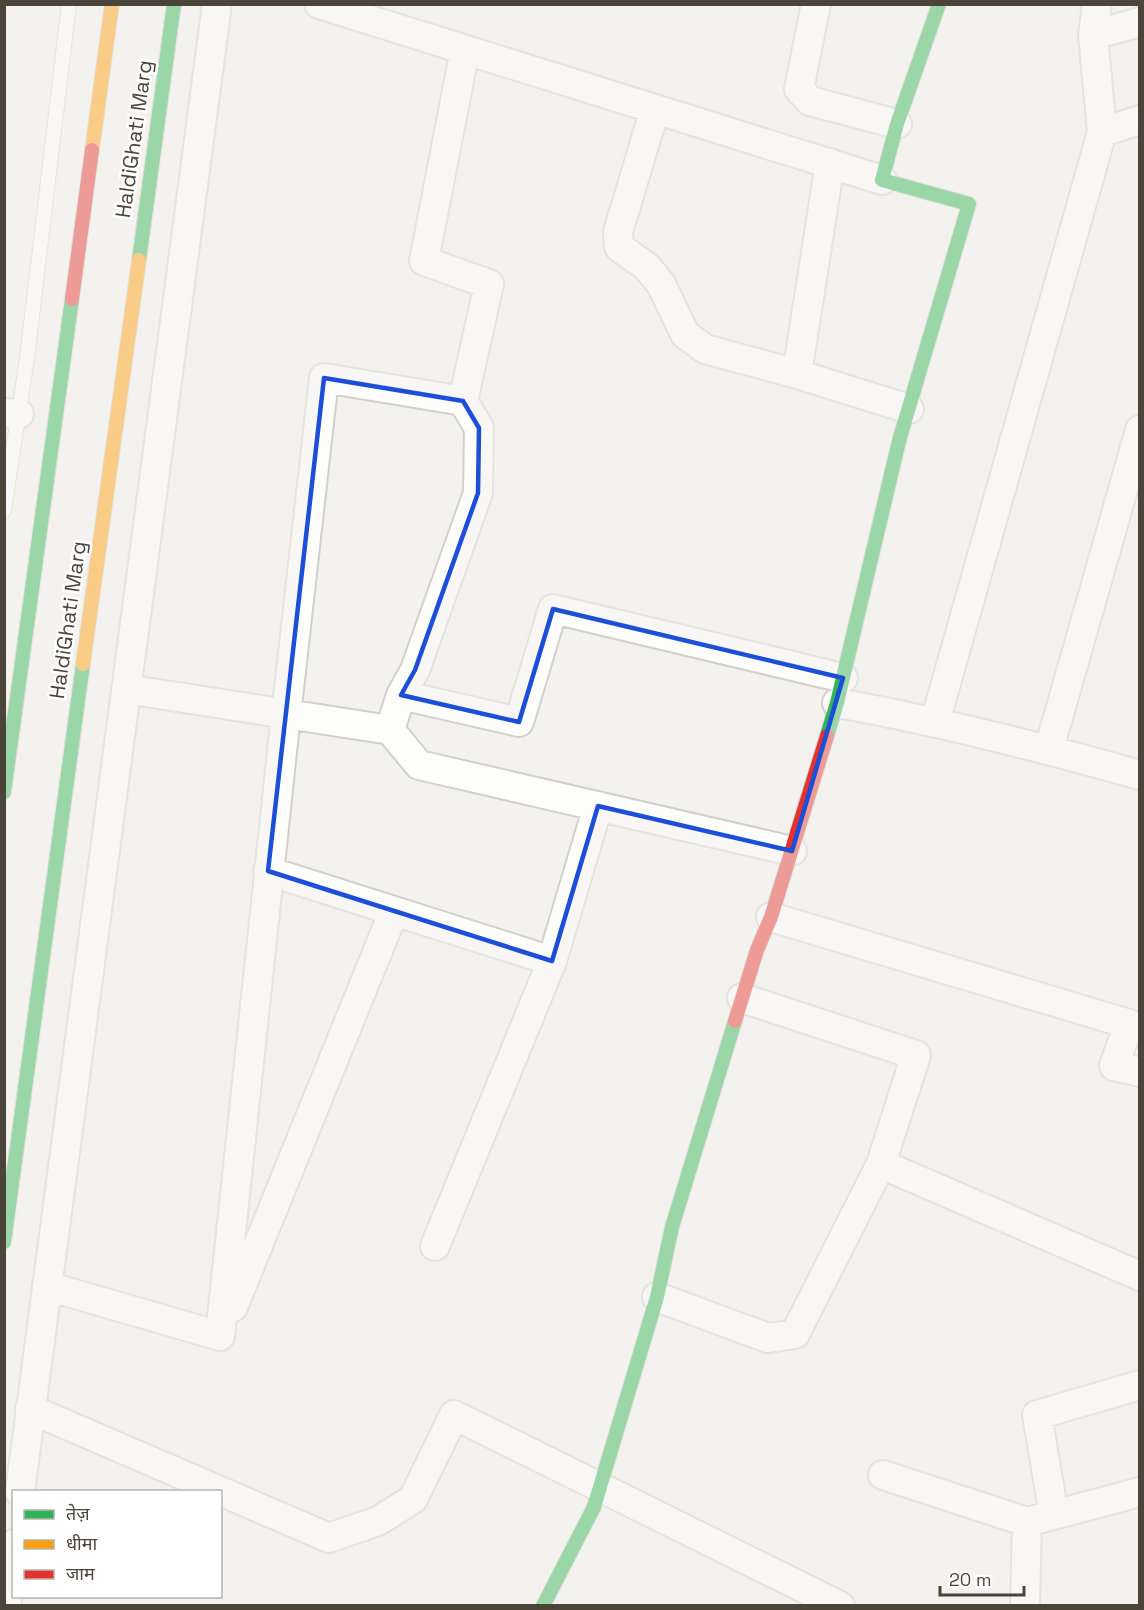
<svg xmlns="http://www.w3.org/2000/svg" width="1144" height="1610" font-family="'Space Grotesk','Noto Sans Devanagari',sans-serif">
	<rect width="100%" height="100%" fill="#f4f2ee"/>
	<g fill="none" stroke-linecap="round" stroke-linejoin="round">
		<g stroke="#d2d0cb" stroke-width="16">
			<path id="lane" d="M 4,510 L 27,358 L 69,4"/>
		</g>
		<g stroke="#d2d0cb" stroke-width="32">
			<path id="street" d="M 319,4 L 882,180
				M 816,4 L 799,89 L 810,101 L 897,124
				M 1093,35 L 1140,22
				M 655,109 L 618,232 L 619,247 L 647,267 L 661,284 L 685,334 L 705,349 L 797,374
				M 1102,132 L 1140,120
				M 830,163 L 797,374 L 909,409
				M 463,401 L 489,284 L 424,261 L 465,50
				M 4,413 L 19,414
				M 126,689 C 214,702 302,716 390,730 L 401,695 L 415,670 L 478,493 L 479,428 L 463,401 L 324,378 C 287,697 253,1017 220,1336
				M 401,695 L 519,722 L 553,609 L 843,678
				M 837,703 C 940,721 1040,747 1140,775
				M 935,722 L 1102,132 L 1093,35 L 1097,4
				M 390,730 L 419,765 L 792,851
				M 1049,749 L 1140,430
				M 268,871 L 552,961 L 435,1246
				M 771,917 L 1129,1024 L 1114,1066 L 1140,1072
				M 552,961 L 598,806
				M 881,1164 L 1140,1276
				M 47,1286 L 220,1336
				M 657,1297 L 768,1338 L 795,1334 L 881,1164 L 916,1055 L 742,998
				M 233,1307 L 394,911
				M 30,1409 L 329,1538 L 378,1521 L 413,1499 L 454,1415 L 840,1606
				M 883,1475 L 1027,1522
				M 20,1492 L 217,4
				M 1054,1515 L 1037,1415 L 1140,1385
				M 6,1606 L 14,1544
				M 1025,1606 L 1027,1522 L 1140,1492"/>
		</g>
		<g stroke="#d3cfc5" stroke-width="16">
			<path id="fast" d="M 139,260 L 174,4
				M 827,736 L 837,703 L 899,441 L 969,204 L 882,180 L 897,124 L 939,4
				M 4,792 L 72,299
				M 4,1242 L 83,664
				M 543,1606 L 594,1507 L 657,1297 L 672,1227 L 735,1021"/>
		</g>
		<g stroke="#d3cfc5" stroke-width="16">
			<path id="slow" d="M 92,150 L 112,4
				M 83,664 L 139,260"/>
		</g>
		<g stroke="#d3cfc5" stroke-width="16">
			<path id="jam" d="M 72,299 L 92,150
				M 735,1021 L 757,950 L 771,917 L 827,736"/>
		</g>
		<use href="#lane" stroke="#fdfdfc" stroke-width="14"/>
		<use href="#street" stroke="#fdfdfc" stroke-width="28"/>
		<use href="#fast" stroke="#30b455" stroke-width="14"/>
		<use href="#slow" stroke="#ff9f0a" stroke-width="14"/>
		<use href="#jam" stroke="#e5322d" stroke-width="14"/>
	</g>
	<path d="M0 0H1144V1610H0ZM 324,378 L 463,401 L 479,428 L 478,493 L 415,670 L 401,695 L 519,722 L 553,609 L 843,678 L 792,851 L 598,806 L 552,961 L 268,871 Z" fill="#f4f2ee" fill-opacity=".55" fill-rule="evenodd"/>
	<path fill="none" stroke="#1d4ed8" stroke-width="4.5" stroke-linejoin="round" d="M 324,378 L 463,401 L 479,428 L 478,493 L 415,670 L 401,695 L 519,722 L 553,609 L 843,678 L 792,851 L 598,806 L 552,961 L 268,871 Z"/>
	<g text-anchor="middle" stroke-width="5" stroke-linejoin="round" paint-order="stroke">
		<g font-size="21" fill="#4b4439" stroke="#fff">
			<text transform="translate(134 139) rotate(-82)" y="7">HaldiGhati Marg</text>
			<text transform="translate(68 620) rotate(-82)" y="7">HaldiGhati Marg</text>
		</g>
	</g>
	<rect width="1144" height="1610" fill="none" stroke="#4b4439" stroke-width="12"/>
	<rect x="12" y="1490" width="210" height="108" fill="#ffffff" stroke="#b7b4b0" stroke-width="1.5"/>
	<rect x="24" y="1510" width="30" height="9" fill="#30b455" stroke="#b7b4b0" stroke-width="1.5"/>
	<text x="66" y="1520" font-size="18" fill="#4b4439">तेज़</text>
	<rect x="24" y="1540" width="30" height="9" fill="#ff9f0a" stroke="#b7b4b0" stroke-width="1.5"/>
	<text x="66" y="1550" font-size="18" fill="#4b4439">धीमा</text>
	<rect x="24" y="1570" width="30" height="9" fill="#e5322d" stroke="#b7b4b0" stroke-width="1.5"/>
	<text x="66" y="1580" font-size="18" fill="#4b4439">जाम</text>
	<path d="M940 1586v9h84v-9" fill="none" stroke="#4b4439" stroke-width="3"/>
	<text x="949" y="1586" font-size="18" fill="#4b4439" stroke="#ffffff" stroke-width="4.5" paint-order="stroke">20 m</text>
</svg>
